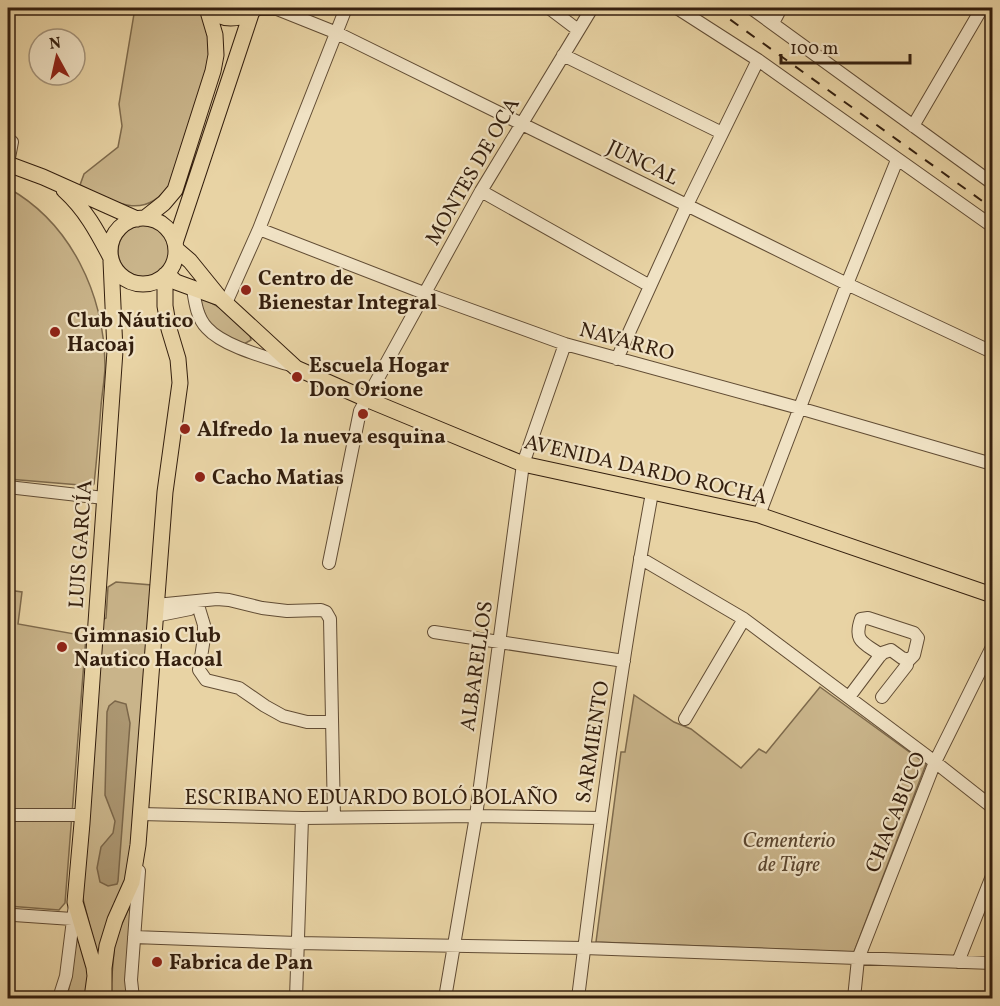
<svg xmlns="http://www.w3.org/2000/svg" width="1000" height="1006" font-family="Vollkorn,serif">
	<rect width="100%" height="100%" fill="#e8d3a4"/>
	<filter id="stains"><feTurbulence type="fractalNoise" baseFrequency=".00333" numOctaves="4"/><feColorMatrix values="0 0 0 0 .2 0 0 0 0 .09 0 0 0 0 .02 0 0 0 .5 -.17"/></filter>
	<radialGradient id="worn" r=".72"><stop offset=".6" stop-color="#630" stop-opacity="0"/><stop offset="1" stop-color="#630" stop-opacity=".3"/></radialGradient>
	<path fill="#c9b48a" stroke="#7e6a4c" stroke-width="1.5" d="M 135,8 L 200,8 L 210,45 L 209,69 L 170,184 C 144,223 112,201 80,185 L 84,174 L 118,147 L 122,126 L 119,104 Z
		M 8,188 C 71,223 104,294 105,365 C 105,378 102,393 101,406 C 99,432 97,458 94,484 L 92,486 L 8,479 Z
		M118 251a26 26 0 1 1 52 0a26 26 0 1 1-52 0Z
		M 197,295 C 214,305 249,320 251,340 L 244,344 L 211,328 Z
		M 116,582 L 152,585 L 130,865 L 100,967 L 82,895 L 100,621 L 106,618 L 108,587 Z
		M 8,590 L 22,592 L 18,624 L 86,636 L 65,903 L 59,910 L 8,906 Z
		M 820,687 L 926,764 L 854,952 L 596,942 L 621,752 L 625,752 L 634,695 L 674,722 L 691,729 L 741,768 L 759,749 L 766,753 Z
		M 133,898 L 129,998 L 110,998 L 115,940 Z
		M 78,936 L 89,966 L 89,998 L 66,998 C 74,978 72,957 78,936 Z"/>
	<path fill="#ab9671" stroke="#7b6649" stroke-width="1.5" d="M 115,701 L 126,704 L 130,723 L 118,881 L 117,884 L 108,886 L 100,882 L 97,868 L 101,847 L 113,833 L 115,821 L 105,795 L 107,712 L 109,706 Z"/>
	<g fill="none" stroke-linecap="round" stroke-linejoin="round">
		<g stroke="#614c34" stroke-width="14">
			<path id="minor" d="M 549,8 L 578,30
				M 677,8 L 758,60 L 992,226
				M 751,8 L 992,183
				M 255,9 L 277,9 L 337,33 L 847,284 L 992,352
				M 773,23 L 781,8
				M 563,55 L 722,133
				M 913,126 L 982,8
				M 8,163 L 12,142
				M 481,191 L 650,286
				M 259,229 L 424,293 L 565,344 L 799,408 L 992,464
				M 193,289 C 195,302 197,318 207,328 C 224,347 269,358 293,366
				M 226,303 L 259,229 L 346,8
				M 617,359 L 687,205 L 758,60
				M 8,487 L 104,498
				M 759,515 L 847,284 L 897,160
				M 640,558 L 744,619 L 935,762 L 992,807
				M 329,563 L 360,411 L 481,191 L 592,8
				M 197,602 L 204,625 L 204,638 L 199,670 L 206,680 L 239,688 L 265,706 L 283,716 L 307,722 L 331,722
				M 156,605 L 217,599 L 229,600 L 262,608 L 287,611 L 321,610 L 326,612 L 330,619 L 334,818
				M 155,616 L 190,609
				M 434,632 L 624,661
				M 849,697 L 882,653 L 891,650 L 902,658 L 909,660 L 914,655 L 918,638 L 914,633 L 868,618 L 861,619 C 853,642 864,643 881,655
				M 882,697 L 907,665 L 906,660
				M 685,719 L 744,619
				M 140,814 L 302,818 L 476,816 L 601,818
				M 8,815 L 83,815
				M 14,915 L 72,919
				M 134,937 L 297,943 L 584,948 L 992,963
				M 958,962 L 992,876
				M 59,998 L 66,976 L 75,904
				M 133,998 L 131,980 L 139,871
				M 296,998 L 302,818
				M 445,998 L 476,816 L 523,464 L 565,344
				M 578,998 C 599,829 621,660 652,493
				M 854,998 L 858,959 L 935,762 L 992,647"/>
		</g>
		<g stroke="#341f0e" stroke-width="17">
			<path id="major" d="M 208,8 C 222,22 239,20 254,10
				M 8,164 L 43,177 L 137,219
				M 64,190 C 85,209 97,231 110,256
				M 145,218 L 164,203 L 175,190 L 213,71 L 216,55 L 215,35 L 207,8
				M110 251a33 33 0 1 1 66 0a33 33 0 1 1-66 0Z
				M 175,243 L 252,11
				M 176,249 L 190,261 L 220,298 L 296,368 L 366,399 L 523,464 L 759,515 L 992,595
				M 167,274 L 176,282 L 220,298
				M 92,998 L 95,976 L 94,967 L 75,902 L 82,823 L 115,351 L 111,261
				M 104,998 L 104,968 L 107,946 L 115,920 L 132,882 L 138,845 L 165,492 L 180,383 L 178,359 L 169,329 L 165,306 L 165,275"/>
		</g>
		<use href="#minor" stroke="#f0e2c4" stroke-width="12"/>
		<use href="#major" stroke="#e8d3a4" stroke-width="15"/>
		<path stroke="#341f0e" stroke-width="2" stroke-dasharray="10 10" stroke-linecap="butt" d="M 714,8 L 992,208"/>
	</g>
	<g fill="#8f2418" stroke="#f0e2c4" stroke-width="2">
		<circle cx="246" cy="290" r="6"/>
		<circle cx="55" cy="332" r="6"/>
		<circle cx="297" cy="377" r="6"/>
		<circle cx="363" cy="414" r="6"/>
		<circle cx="185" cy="429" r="6"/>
		<circle cx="200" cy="477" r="6"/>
		<circle cx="62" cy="647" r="6"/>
		<circle cx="157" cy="962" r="6"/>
	</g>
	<g text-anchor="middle" stroke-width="4.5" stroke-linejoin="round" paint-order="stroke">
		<g font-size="21" fill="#341f0e" stroke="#f0e2c4">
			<text transform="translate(643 162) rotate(26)" y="7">JUNCAL</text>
			<text transform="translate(472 171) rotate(-60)" y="7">MONTES DE OCA</text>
			<text transform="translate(627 341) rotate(15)" y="7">NAVARRO</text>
			<text transform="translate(646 469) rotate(13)" y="7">AVENIDA DARDO ROCHA</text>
			<text transform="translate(80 544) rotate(-86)" y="7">LUIS GARCÍA</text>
			<text transform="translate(476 666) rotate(-82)" y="7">ALBARELLOS</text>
			<text transform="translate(592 742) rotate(-81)" y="7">SARMIENTO</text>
			<text x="371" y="804">ESCRIBANO EDUARDO BOLÓ BOLAÑO</text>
			<text transform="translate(895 812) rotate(-68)" y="7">CHACABUCO</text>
		</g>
		<g font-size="21" font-weight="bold" fill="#341f0e" stroke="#f0e2c4" text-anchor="start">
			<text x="258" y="285">Centro de<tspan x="258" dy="24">Bienestar Integral</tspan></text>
			<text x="67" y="327">Club Náutico<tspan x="67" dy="24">Hacoaj</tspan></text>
			<text x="309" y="372">Escuela Hogar<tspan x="309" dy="24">Don Orione</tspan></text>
			<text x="197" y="436">Alfredo</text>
			<text x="363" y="443" text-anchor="middle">la nueva esquina</text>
			<text x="212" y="484">Cacho Matias</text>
			<text x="74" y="642">Gimnasio Club<tspan x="74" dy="24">Nautico Hacoal</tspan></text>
			<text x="169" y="969">Fabrica de Pan</text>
		</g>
		<g font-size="21" font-style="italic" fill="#59442d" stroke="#f0e2c4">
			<text x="789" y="847">Cementerio<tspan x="789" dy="24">de Tigre</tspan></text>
		</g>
	</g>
	<rect width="1000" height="1006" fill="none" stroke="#e8d3a4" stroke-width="30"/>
	<rect x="9" y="9" width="982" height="988" fill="none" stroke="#341f0e" stroke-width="3"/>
	<rect x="15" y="15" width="970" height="976" fill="none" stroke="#341f0e" stroke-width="1.5"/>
	<g transform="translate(57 57) rotate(352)"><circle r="28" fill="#f0e2c4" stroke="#a5947b" stroke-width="1.5"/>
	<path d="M0-4.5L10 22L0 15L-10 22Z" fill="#8f2418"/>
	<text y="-9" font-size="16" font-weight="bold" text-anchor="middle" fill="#341f0e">N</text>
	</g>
	<path d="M781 54v9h129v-9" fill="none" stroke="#341f0e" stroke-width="3"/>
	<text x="790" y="54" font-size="18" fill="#341f0e" stroke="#f0e2c4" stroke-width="4.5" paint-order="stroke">100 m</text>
	<rect width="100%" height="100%" filter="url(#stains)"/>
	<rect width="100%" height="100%" fill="url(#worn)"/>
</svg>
